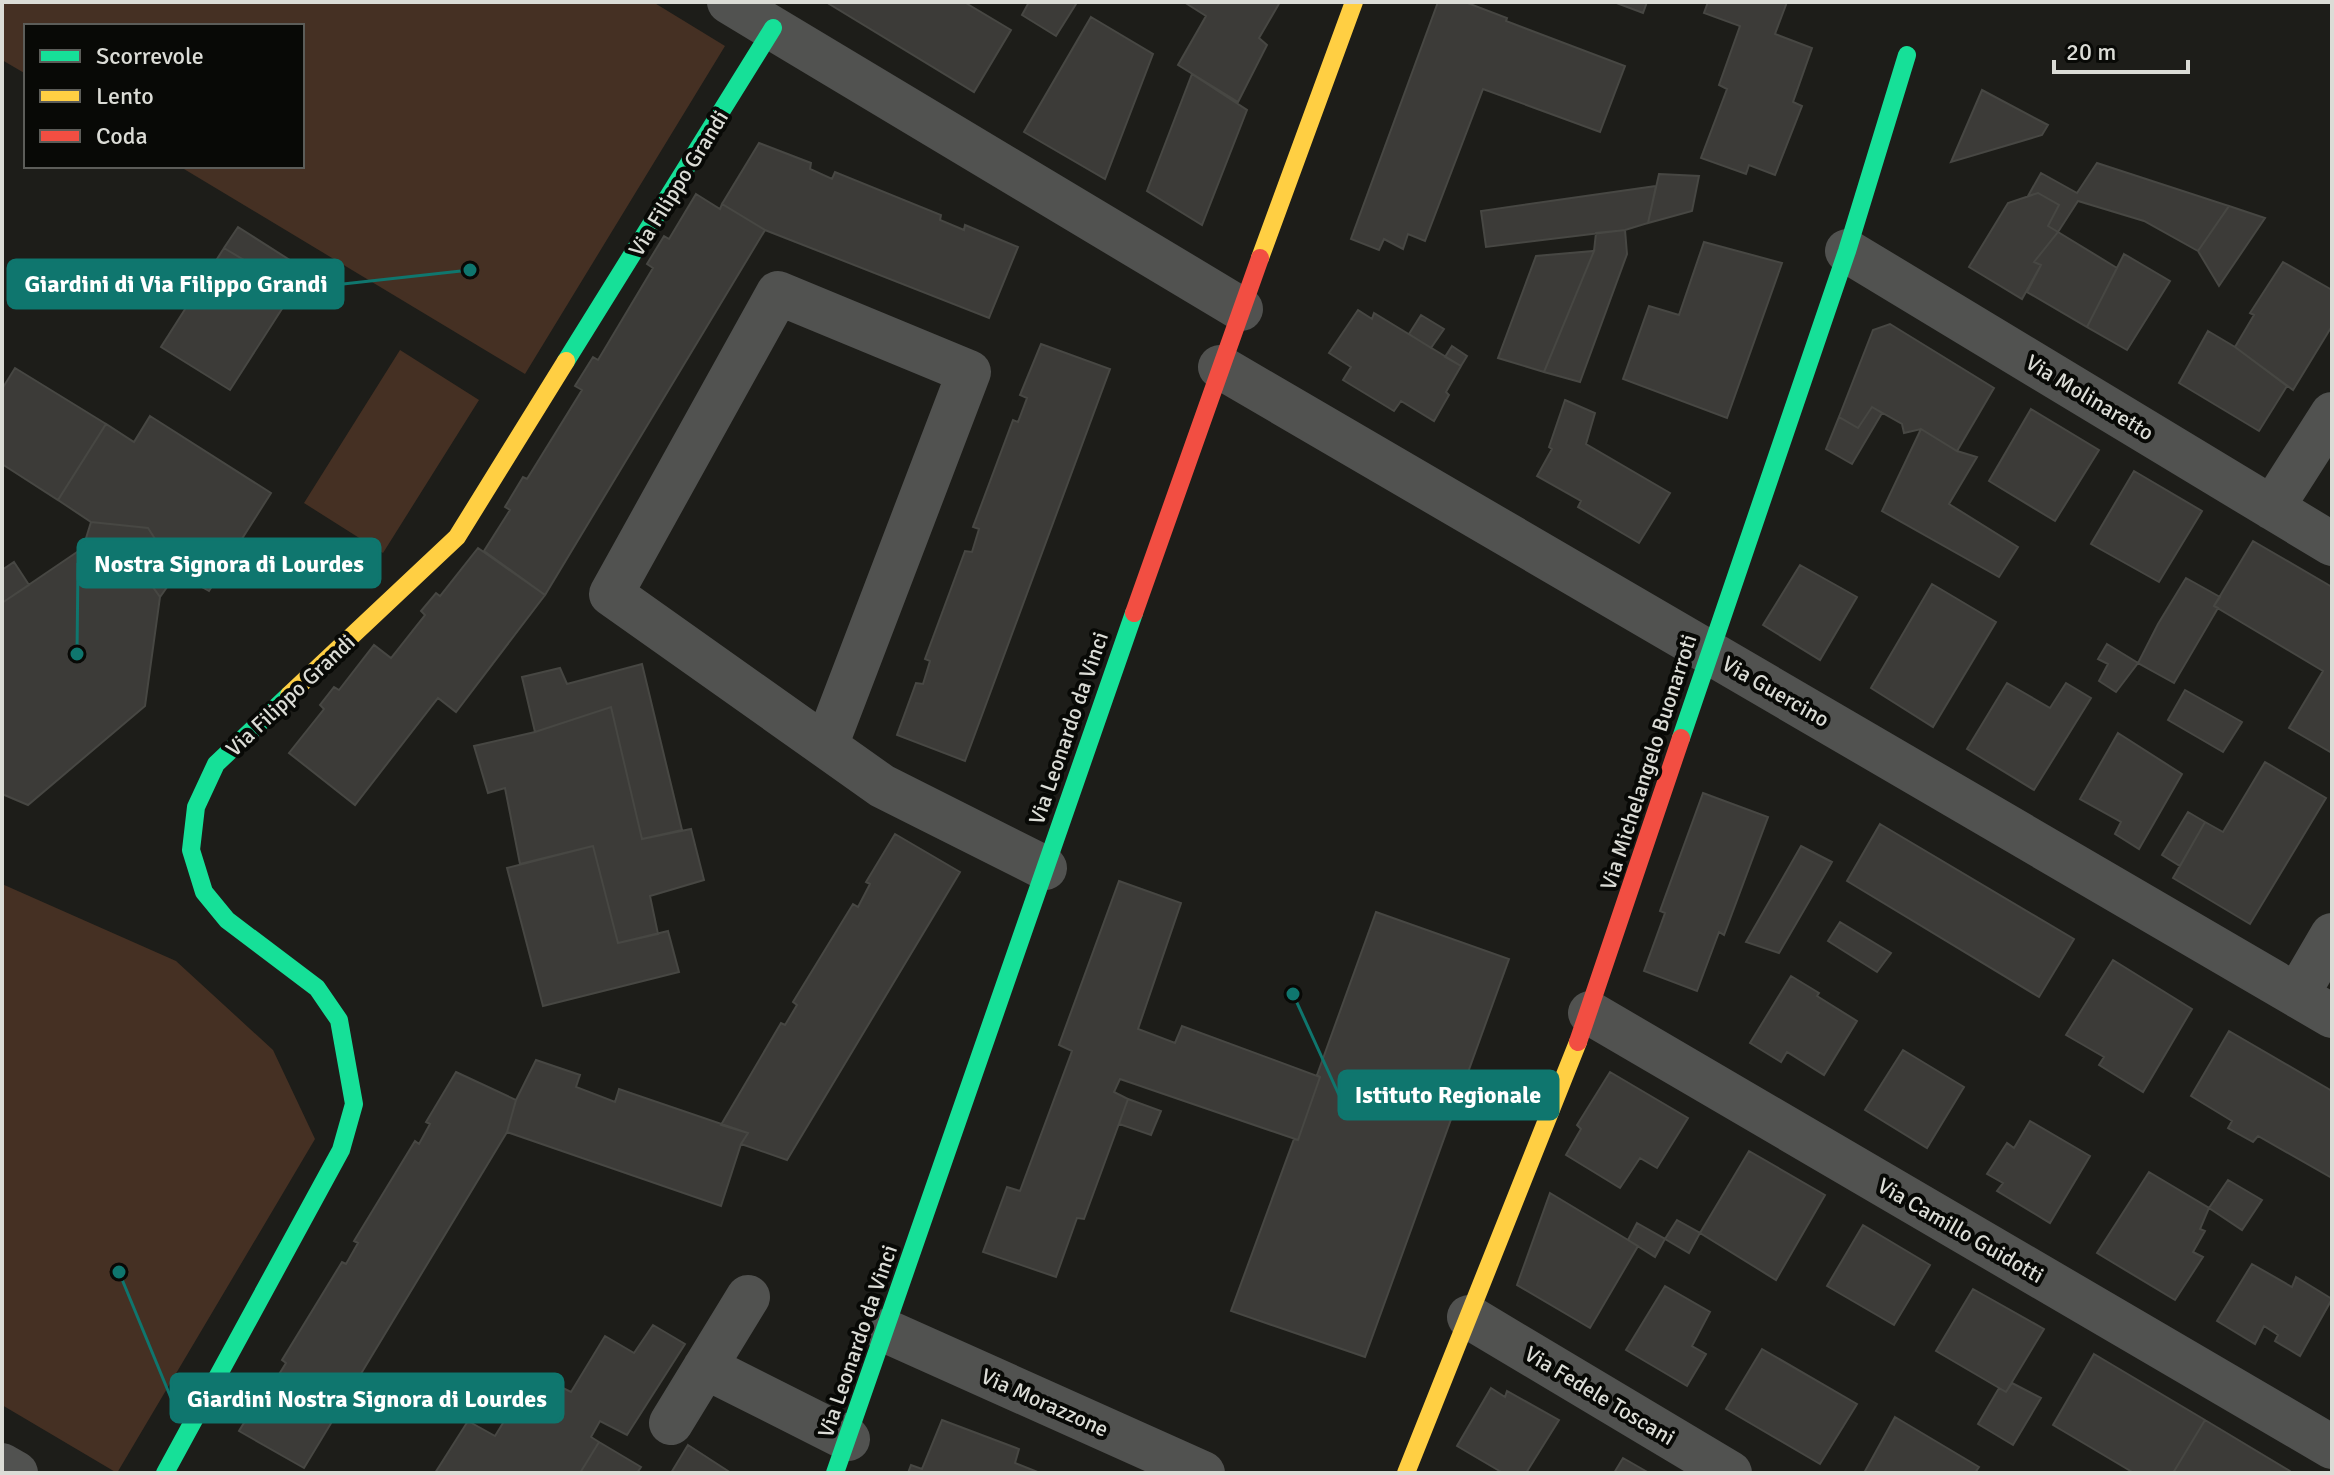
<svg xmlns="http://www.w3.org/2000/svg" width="2334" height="1475" font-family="Signika,sans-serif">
	<rect width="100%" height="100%" fill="#1d1d19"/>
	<path fill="#453023" d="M 2,2 L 653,2 L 725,46 L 525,374 L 179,166 L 302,166 L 302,26 L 26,26 L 26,74 L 2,60 Z
		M 400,350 L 479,400 L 383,553 L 304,503 Z
		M 2,884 L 176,961 L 273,1050 L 315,1139 L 117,1473 L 2,1405 Z"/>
	<path fill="#3c3b38" stroke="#474743" stroke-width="2" d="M 826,2 L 964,2 L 1011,30 L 974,92 Z
		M 1029,2 L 1073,2 L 1076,4 L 1056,36 L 1022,15 Z
		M 1184,2 L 1280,2 L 1259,38 L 1267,45 L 1238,102 L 1178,65 L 1206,16 Z
		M 1438,2 L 1465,2 L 1507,18 L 1506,21 L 1625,66 L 1600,132 L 1483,89 L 1425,241 L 1408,234 L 1403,249 L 1384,239 L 1379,250 L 1351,239 Z
		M 1614,2 L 1647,2 L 1643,13 Z
		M 1708,2 L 1787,2 L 1775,34 L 1812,48 L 1793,102 L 1802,106 L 1775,175 L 1749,165 L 1746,174 L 1701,158 L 1727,89 L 1719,85 L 1740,26 L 1704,13 Z
		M 1091,17 L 1153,54 L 1105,179 L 1024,132 Z
		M 1192,74 L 1247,110 L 1202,225 L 1147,191 Z
		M 1982,90 L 2048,125 L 2042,135 L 1951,162 Z
		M 759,143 L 811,163 L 810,169 L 832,179 L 835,172 L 941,215 L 940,220 L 964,230 L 965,225 L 1018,247 L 989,318 L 765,230 L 722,204 Z
		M 2097,163 L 2229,206 L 2198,251 L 2144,221 L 2078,201 L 2058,232 L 2048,226 L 2059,205 L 2038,193 L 2028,196 L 2041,173 L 2077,193 Z
		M 1659,174 L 1699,176 L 1692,211 L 1648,223 Z
		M 1656,186 L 1648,223 L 1625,230 L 1486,247 L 1481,211 Z
		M 2038,193 L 2059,205 L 2048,226 L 2058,232 L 2034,262 L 2041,265 L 2022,299 L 1969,267 L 2008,203 Z
		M 696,194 L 720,209 L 722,204 L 765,230 L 545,595 L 484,551 L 510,510 L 505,507 L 523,477 L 527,479 L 582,390 L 575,386 L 593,357 L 598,360 L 653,268 L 647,264 L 664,236 L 669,239 Z
		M 2229,206 L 2265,218 L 2219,286 L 2198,251 Z
		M 238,227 L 307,271 L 294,290 L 224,248 Z
		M 1625,230 L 1627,254 L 1580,382 L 1544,372 L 1594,251 L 1596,233 Z
		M 2058,232 L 2117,268 L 2087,327 L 2027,292 L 2041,265 L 2034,262 Z
		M 1704,242 L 1782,263 L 1727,418 L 1623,379 L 1649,306 L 1679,315 Z
		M 224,248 L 294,290 L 230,390 L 161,347 Z
		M 1594,251 L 1544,372 L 1498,358 L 1536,256 Z
		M 2124,254 L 2170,281 L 2127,350 L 2087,327 Z
		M 2283,262 L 2332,290 L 2332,326 L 2293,390 L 2235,347 L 2254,315 L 2250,313 Z
		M 1358,310 L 1372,319 L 1374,313 L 1461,366 L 1446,392 L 1449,395 L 1434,421 L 1401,401 L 1394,411 L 1343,380 L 1351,367 L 1329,353 Z
		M 1421,315 L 1444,329 L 1431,348 L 1409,334 Z
		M 1890,324 L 1994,388 L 1957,451 L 1921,429 L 1904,433 L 1902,424 L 1872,407 L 1858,428 L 1839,417 L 1873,330 Z
		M 2208,331 L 2235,347 L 2287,386 L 2259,431 L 2179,383 Z
		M 1041,344 L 1110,369 L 965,761 L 897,735 L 916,683 L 923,684 L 930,661 L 925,659 L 965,551 L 972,552 L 979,529 L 973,527 L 1013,420 L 1018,422 L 1027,398 L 1020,395 Z
		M 1452,346 L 1467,356 L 1461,366 L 1445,357 Z
		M 15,368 L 106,424 L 58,500 L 2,464 L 2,389 Z
		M 1565,400 L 1595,413 L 1586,444 L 1670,493 L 1639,543 L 1578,507 L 1581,501 L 1537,476 L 1552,449 L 1549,447 Z
		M 1872,407 L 1882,413 L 1852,464 L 1826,449 L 1839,417 L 1858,428 Z
		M 2031,409 L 2099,450 L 2055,521 L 1989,481 Z
		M 150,416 L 271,493 L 209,591 L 177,573 L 148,528 L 91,522 L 58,500 L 106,424 L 134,442 Z
		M 1921,429 L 1957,451 L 1977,457 L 1949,504 L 2018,547 L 1999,577 L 1882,511 Z
		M 2134,471 L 2202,511 L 2159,582 L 2091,544 Z
		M 91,522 L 148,528 L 177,573 L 160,597 L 130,555 L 83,548 Z
		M 2253,541 L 2332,587 L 2332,753 L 2289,728 L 2323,671 L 2214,606 Z
		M 83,548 L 130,555 L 160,597 L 145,706 L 28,805 L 2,794 L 2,603 Z
		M 478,548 L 545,595 L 456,712 L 438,698 L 355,805 L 289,753 L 324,709 L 320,705 L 334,687 L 339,690 L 374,645 L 391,658 L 425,615 L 421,611 L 436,593 L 440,596 Z
		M 14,562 L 29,585 L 2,603 L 2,570 Z
		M 1800,565 L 1857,597 L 1820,660 L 1763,625 Z
		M 2186,578 L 2220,597 L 2214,606 L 2218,608 L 2174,683 L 2138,663 L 2158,624 Z
		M 1932,584 L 1996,622 L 1933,727 L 1871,688 Z
		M 2107,644 L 2138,663 L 2116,692 L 2099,681 L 2108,664 L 2098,659 Z
		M 642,664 L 682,830 L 642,839 L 611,707 L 535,732 L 522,677 L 560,668 L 567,684 Z
		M 2007,683 L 2050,708 L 2066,683 L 2091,698 L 2034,790 L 1967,749 Z
		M 2185,690 L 2242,722 L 2223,752 L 2168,720 Z
		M 611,707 L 642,839 L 691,829 L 704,880 L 650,896 L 658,934 L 618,943 L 593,846 L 520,864 L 505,788 L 488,793 L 474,746 L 535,732 Z
		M 2118,733 L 2182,774 L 2139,849 L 2115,834 L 2121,822 L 2080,799 Z
		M 2265,762 L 2326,798 L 2250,924 L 2173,878 L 2205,822 L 2223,832 Z
		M 1703,793 L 1768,817 L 1724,935 L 1719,932 L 1697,991 L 1644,971 L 1665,913 L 1660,911 Z
		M 2188,812 L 2205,822 L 2180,866 L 2162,855 Z
		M 1880,824 L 2074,939 L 2039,997 L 1847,881 Z
		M 895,834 L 960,872 L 787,1160 L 741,1144 L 748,1133 L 721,1125 L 781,1023 L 785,1025 L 797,1005 L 793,1002 L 853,904 L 858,907 L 870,884 L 866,882 Z
		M 593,846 L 618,943 L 668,931 L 679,972 L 543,1006 L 507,868 Z
		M 1801,846 L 1832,862 L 1779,953 L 1746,942 Z
		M 1119,881 L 1181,903 L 1138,1029 L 1175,1043 L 1182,1026 L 1320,1077 L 1298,1140 L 1120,1079 L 1114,1092 L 1128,1099 L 1084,1219 L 1077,1218 L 1056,1277 L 983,1252 L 1007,1187 L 1020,1191 L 1072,1051 L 1059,1045 Z
		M 1376,912 L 1509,959 L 1365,1357 L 1231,1311 L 1294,1139 L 1298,1140 L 1320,1077 L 1317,1075 Z
		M 1840,922 L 1891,953 L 1877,972 L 1828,941 Z
		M 2113,960 L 2192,1009 L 2143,1092 L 2099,1065 L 2104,1057 L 2066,1035 Z
		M 1791,976 L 1819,993 L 1817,996 L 1857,1021 L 1824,1075 L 1787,1052 L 1781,1062 L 1750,1043 Z
		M 2229,1031 L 2332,1091 L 2332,1178 L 2258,1136 L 2253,1142 L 2228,1128 L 2232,1121 L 2191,1096 Z
		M 1903,1050 L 1964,1087 L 1927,1148 L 1865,1110 Z
		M 536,1060 L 580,1075 L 576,1087 L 615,1102 L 619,1089 L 748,1133 L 741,1144 L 721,1206 L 507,1132 L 516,1100 Z
		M 456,1072 L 516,1100 L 507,1132 L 304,1468 L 239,1431 L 269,1382 L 273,1384 L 286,1363 L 282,1360 L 342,1262 L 346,1264 L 358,1243 L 354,1241 L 415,1141 L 419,1144 L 430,1124 L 426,1122 Z
		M 1610,1072 L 1688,1118 L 1657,1168 L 1640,1158 L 1620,1188 L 1566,1155 L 1581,1129 L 1577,1125 Z
		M 1128,1099 L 1161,1111 L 1151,1135 L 1119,1124 Z
		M 2030,1121 L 2090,1156 L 2050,1223 L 1997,1191 L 2003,1183 L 1987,1174 L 2007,1143 L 2014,1148 Z
		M 1749,1151 L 1825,1195 L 1776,1280 L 1700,1233 Z
		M 2149,1172 L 2209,1208 L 2200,1229 L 2205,1231 L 2193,1252 L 2203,1257 L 2175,1300 L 2097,1253 Z
		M 2228,1180 L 2262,1200 L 2242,1230 L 2209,1208 Z
		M 1550,1193 L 1638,1246 L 1590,1328 L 1517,1285 Z
		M 1677,1220 L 1700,1233 L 1689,1253 L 1665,1239 Z
		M 1637,1223 L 1665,1239 L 1655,1257 L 1628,1240 Z
		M 1863,1225 L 1930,1265 L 1894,1325 L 1827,1286 Z
		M 2252,1264 L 2292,1287 L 2296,1277 L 2332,1299 L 2300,1356 L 2275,1341 L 2278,1335 L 2264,1326 L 2255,1344 L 2217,1321 Z
		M 1665,1286 L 1710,1312 L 1692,1346 L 1706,1354 L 1687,1386 L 1626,1350 Z
		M 1973,1289 L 2044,1329 L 2006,1392 L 1936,1351 Z
		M 653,1325 L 685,1344 L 627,1435 L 600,1421 L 591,1437 L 599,1442 L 580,1473 L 435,1473 L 468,1421 L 495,1436 L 521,1394 L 549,1411 L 563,1388 L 571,1392 L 605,1336 L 634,1353 Z
		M 1762,1349 L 1857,1404 L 1820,1464 L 1726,1409 Z
		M 2094,1354 L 2205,1420 L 2173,1473 L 2134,1473 L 2053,1425 Z
		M 2012,1383 L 2041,1398 L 2013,1445 L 1978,1424 L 1999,1388 L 2006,1392 Z
		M 1491,1388 L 1505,1397 L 1507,1391 L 1559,1420 L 1526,1473 L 1503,1473 L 1457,1446 Z
		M 1895,1417 L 1979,1467 L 1975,1473 L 1864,1473 Z
		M 942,1420 L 1019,1449 L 1015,1463 L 1040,1473 L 908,1473 L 911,1465 L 922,1469 Z
		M 2205,1420 L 2290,1471 L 2290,1473 L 2173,1473 Z
		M 599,1442 L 641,1467 L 637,1473 L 580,1473 Z
		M 688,1445 L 731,1473 L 671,1473 Z
		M 1623,1458 L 1649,1473 L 1614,1473 Z"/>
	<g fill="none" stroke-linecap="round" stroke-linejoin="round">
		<path stroke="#515250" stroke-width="44" d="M 729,2 L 1241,309
			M 1847,251 L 2332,544
			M 1220,367 L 2332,1016
			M 2272,508 L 2332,414
			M 826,746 L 969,372 L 778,293 L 611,594 L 882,786 L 1045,868
			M 2297,995 L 2332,935
			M 1590,1013 L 2332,1447
			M 1469,1317 L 1730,1473
			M 886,1331 L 1203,1473
			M 705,1367 L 848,1439
			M 671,1423 L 748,1297
			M 2,1465 L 16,1473"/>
		<path stroke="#16e098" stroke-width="18" d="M 566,361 L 773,28
			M 1681,738 L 1847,251 L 1907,55
			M 165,1473 L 341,1150 L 354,1104 L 339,1020 L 317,988 L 227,920 L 204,892 L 191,850 L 196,807 L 216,764 L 289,695
			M 835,1473 L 1134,613"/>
		<path stroke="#ffcf43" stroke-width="18" d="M 1260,258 L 1354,2
			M 289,695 L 457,537 L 566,361
			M 1406,1473 L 1578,1042"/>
		<path stroke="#f24e42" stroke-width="18" d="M 1134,613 L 1260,258
			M 1578,1042 L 1681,738"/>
	</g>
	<g text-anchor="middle" stroke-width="8" stroke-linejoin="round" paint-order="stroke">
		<g font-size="22" fill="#dbdcd6" stroke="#080906">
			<text transform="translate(678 183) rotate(-58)" y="8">Via Filippo Grandi</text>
			<text transform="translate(2090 397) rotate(31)" y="8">Via Molinaretto</text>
			<text transform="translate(1776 691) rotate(30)" y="8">Via Guercino</text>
			<text transform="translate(290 695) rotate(-43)" y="8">Via Filippo Grandi</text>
			<text transform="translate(1068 728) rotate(-71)" y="8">Via Leonardo da Vinci</text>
			<text transform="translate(1648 762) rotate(-72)" y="8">Via Michelangelo Buonarroti</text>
			<text transform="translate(1961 1230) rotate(30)" y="8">Via Camillo Guidotti</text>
			<text transform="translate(857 1341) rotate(-71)" y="8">Via Leonardo da Vinci</text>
			<text transform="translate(1600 1395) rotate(31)" y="8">Via Fedele Toscani</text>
			<text transform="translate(1045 1402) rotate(24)" y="8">Via Morazzone</text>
		</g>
	</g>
	<path fill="none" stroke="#0f766e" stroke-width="3" d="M470 270L343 284M77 654L78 563M1293 994L1339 1095M119 1272L171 1398"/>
	<g fill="#0f766e" stroke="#080906" stroke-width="3">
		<circle cx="470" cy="270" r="8"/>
		<circle cx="77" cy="654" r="8"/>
		<circle cx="1293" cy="994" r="8"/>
		<circle cx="119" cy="1272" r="8"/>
	</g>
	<g fill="#0f766e" stroke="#0f766e" stroke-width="3">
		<rect x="8" y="260" width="335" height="48" rx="8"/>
		<rect x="78" y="539" width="302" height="48" rx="8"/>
		<rect x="1339" y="1071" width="219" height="48" rx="8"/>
		<rect x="171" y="1374" width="392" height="48" rx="8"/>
	</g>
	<g font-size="24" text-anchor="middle" font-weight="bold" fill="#fff">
		<text x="176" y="292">Giardini di Via Filippo Grandi</text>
		<text x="229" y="572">Nostra Signora di Lourdes</text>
		<text x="1448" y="1103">Istituto Regionale</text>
		<text x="367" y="1407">Giardini Nostra Signora di Lourdes</text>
	</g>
	<rect width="2334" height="1475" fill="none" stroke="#dbdcd6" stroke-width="8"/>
	<rect x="24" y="24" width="280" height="144" fill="#080906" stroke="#5c5d59" stroke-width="2"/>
	<rect x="40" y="50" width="40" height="12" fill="#16e098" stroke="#5c5d59" stroke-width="2"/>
	<text x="96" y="64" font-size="24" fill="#dbdcd6">Scorrevole</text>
	<rect x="40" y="90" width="40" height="12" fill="#ffcf43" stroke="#5c5d59" stroke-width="2"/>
	<text x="96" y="104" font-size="24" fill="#dbdcd6">Lento</text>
	<rect x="40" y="130" width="40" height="12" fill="#f24e42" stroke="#5c5d59" stroke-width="2"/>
	<text x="96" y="144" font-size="24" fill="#dbdcd6">Coda</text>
	<path d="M2054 60v12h134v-12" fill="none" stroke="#dbdcd6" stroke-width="4"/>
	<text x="2066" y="60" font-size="24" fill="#dbdcd6" stroke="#080906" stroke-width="6" paint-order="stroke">20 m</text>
</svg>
